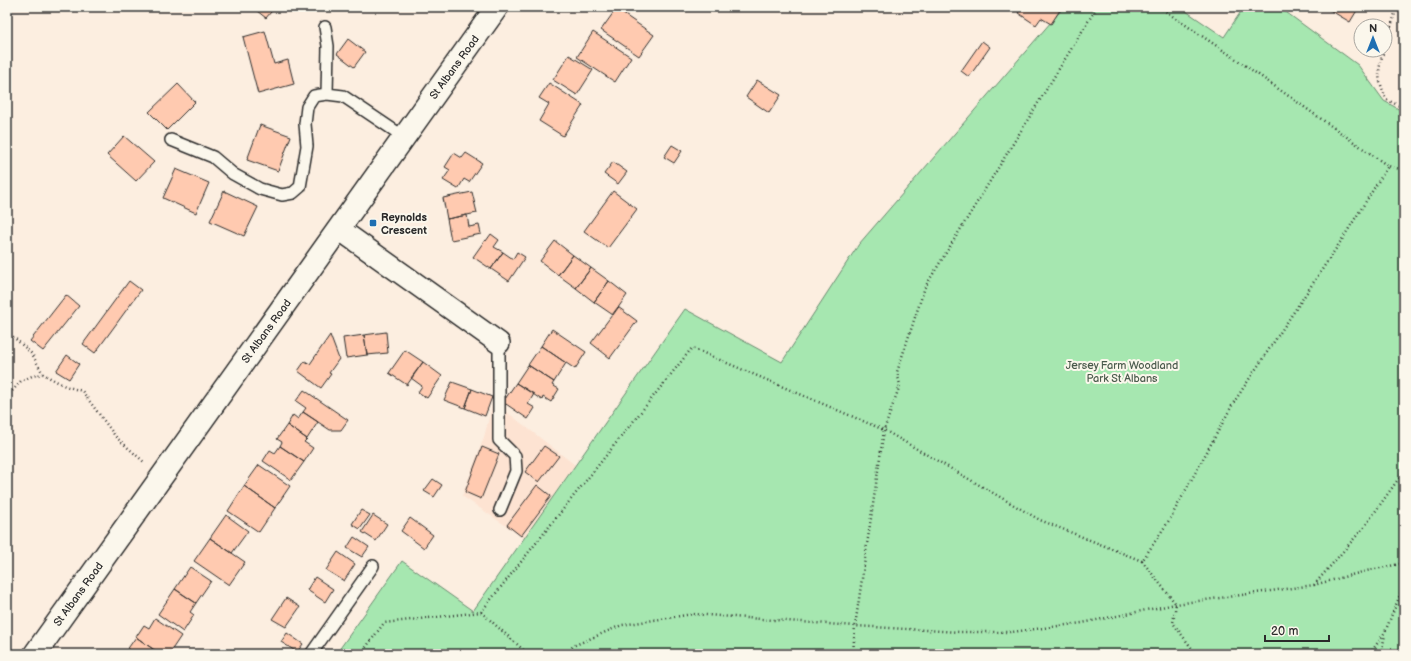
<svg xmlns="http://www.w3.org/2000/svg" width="1411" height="661" font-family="'Balsamiq Sans',sans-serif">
	<rect width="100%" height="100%" fill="#fceee0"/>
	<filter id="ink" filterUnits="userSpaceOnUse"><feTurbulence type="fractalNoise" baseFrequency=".025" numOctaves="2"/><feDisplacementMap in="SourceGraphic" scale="8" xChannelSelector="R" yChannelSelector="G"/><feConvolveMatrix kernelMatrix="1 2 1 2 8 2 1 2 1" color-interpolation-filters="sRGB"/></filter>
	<g filter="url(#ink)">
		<path fill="#fde3d2" d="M 500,370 L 503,409 L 575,465 L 524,538 L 462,496 L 484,437 L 495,395 L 493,373 Z"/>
		<path fill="#a6e7b0" stroke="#68896e" d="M 1064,7 L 1180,7 L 1224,37 L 1244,7 L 1279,7 L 1358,65 L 1384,101 L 1404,112 L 1404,654 L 336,654 L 402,561 L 473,611 L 685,309 L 782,362 L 859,244 Z"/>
		<path fill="#ffcab0" stroke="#2b2b2b" d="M 252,7 L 275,7 L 266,18 Z
			M 1022,7 L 1062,7 L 1051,24 L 1041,18 L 1036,25 L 1018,13 Z
			M 1330,7 L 1359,7 L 1350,22 L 1328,9 Z
			M 616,9 L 654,35 L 639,56 L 601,30 Z
			M 265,31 L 274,64 L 288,60 L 294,84 L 258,94 L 243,37 Z
			M 593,32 L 631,57 L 615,82 L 577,57 Z
			M 348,39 L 365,52 L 354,67 L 337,54 Z
			M 982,41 L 990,47 L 969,77 L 961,71 Z
			M 569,55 L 593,70 L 577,95 L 553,80 Z
			M 757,80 L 781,95 L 769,113 L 746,97 Z
			M 549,83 L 583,105 L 563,136 L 539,121 L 549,104 L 539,98 Z
			M 178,84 L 195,102 L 167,130 L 149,112 Z
			M 260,125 L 291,136 L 278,171 L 247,160 Z
			M 124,136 L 154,162 L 136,181 L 107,155 Z
			M 672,145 L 682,151 L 674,163 L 664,157 Z
			M 454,153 L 462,158 L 466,153 L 482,163 L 469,182 L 464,179 L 458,189 L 443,180 L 450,170 L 445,167 Z
			M 613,162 L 627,172 L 618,184 L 604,174 Z
			M 176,169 L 209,183 L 196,213 L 163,198 Z
			M 224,191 L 258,207 L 244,236 L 210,221 Z
			M 613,191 L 637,209 L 608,248 L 584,231 Z
			M 472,192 L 477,213 L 447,219 L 443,198 Z
			M 467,215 L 469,227 L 479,225 L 481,234 L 451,240 L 447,219 Z
			M 491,234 L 499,240 L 494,247 L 503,252 L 491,269 L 473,257 L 485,240 L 486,241 Z
			M 555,241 L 573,255 L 558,275 L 540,261 Z
			M 503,252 L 513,259 L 517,252 L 525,257 L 509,281 L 491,269 Z
			M 573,255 L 591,268 L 576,288 L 558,275 Z
			M 591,268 L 609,281 L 594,302 L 576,288 Z
			M 129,281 L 141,290 L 95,353 L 83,344 Z
			M 609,281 L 627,295 L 613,315 L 594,302 Z
			M 66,295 L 79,306 L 43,351 L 30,341 Z
			M 618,307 L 637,321 L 610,358 L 591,343 Z
			M 552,329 L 586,352 L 575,369 L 541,346 Z
			M 386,332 L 388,353 L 367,355 L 364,335 Z
			M 330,335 L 339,359 L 329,373 L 331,374 L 321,388 L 298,371 L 305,361 L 310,364 Z
			M 364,335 L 367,355 L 346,358 L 343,338 Z
			M 541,346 L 566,363 L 554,382 L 528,365 Z
			M 405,350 L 423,362 L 407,385 L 389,373 Z
			M 67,355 L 79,364 L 69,379 L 56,371 Z
			M 423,362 L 442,376 L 427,398 L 418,392 L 422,386 L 411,378 Z
			M 528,365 L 554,382 L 552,385 L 559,389 L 551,402 L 543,397 L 542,400 L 516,383 Z
			M 452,382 L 472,389 L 465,408 L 444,400 Z
			M 516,383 L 534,394 L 528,404 L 535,408 L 528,419 L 503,402 Z
			M 472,389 L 492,397 L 485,416 L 465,408 Z
			M 304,390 L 348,420 L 341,430 L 330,430 L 303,412 L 306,408 L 296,401 Z
			M 303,412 L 318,422 L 307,439 L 287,425 L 293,415 L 298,419 Z
			M 287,425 L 307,439 L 304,442 L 313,448 L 304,462 L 280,446 L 282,442 L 277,439 Z
			M 280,446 L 304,462 L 291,480 L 263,461 L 270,450 L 275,453 Z
			M 544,446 L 559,456 L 539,482 L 525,472 Z
			M 482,447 L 499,454 L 481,499 L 465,492 Z
			M 259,465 L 290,486 L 275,508 L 244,486 Z
			M 433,479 L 442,485 L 434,497 L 424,491 Z
			M 537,485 L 551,496 L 521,536 L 507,525 Z
			M 244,486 L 275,508 L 259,532 L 228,511 Z
			M 361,510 L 370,515 L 360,529 L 352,524 Z
			M 226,515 L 248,531 L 232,553 L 210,538 Z
			M 373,515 L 387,524 L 376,541 L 362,532 Z
			M 410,518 L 433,535 L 424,548 L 401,531 Z
			M 354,537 L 369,547 L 362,557 L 347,548 Z
			M 210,538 L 245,562 L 229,585 L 194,561 Z
			M 338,552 L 355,564 L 344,581 L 326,570 Z
			M 190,567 L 211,581 L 196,603 L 175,589 Z
			M 315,577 L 333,589 L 325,602 L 307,590 Z
			M 175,589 L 196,603 L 190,612 L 194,615 L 183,632 L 158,614 Z
			M 286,598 L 300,607 L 286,627 L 272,619 Z
			M 155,618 L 181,636 L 169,654 L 160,654 L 136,637 L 144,625 L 149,628 Z
			M 287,633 L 303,644 L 297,652 L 281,642 Z
			M 136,637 L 160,654 L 124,654 Z"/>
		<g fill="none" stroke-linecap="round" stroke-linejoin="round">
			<g stroke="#2b2b2b" stroke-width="14">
				<path id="lane" d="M 325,27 L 328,46 L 327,94
					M 171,140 L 213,157 L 233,174 L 260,189 L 282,195 L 293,193 L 300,187 L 307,146 L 305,124 L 307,107 L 314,96 L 327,94 L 343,96 L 404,137
					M 499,343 L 499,440 L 515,456 L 516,471 L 500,510
					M 311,654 L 373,566"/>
			</g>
			<g stroke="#2b2b2b" stroke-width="24">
				<path id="street" d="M 339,229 L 499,343"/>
			</g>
			<g stroke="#2b2b2b" stroke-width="25">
				<path id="secondary" d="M 35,654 L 497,7"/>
			</g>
			<path stroke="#2b2b2b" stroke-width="2.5" stroke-dasharray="1 3" stroke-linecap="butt" d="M 1159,7 L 1236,59 L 1388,166 L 1404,170
				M 1385,46 L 1397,7
				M 1384,50 C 1377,73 1377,78 1387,100 L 1404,108
				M 7,331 L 32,354 L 43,374
				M 7,397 L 21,381 L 32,376 L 43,374 L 65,386 L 82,391 L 116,437 L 145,463
				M 1142,561 L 1176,604 L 1173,623 L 1196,654
				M 1314,585 L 1365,526 L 1404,471
				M 481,612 L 528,654
				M 361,654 L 384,623 L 481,612 L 692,348 L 884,430 L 1040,520 L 1142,561 L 1170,519 L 1234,402 L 1343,238 L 1388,166
				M 567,654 L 573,646 L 622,625 L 693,614 L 855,626 L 960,632 L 1012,632 L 1082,623 L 1176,604 L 1314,585 L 1366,571 L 1404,563
				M 853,654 L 855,626 L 884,430 L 900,385 L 897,372 L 925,287 L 1097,7
				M 1370,654 L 1385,632 L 1404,585
				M 1381,654 L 1385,635"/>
			<use href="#lane" stroke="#fbf7ec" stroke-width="11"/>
			<use href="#street" stroke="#fbf7ec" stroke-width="21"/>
			<use href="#secondary" stroke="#fbf7ec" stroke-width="22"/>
		</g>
	</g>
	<rect fill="#1f6fb2" stroke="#fbf7ec" stroke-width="1.5" x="369" y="219" width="8" height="8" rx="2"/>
	<g text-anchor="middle" stroke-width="4" stroke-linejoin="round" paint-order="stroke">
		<g font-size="11" fill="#2b2b2b" stroke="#fbf7ec">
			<text transform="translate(454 67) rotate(-54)" y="4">St Albans Road</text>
			<text transform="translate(266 331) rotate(-54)" y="4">St Albans Road</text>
			<text transform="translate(78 594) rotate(-54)" y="4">St Albans Road</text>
		</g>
		<g font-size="11" font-weight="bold" fill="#2b2b2b" stroke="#fbf7ec" text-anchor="start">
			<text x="381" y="221">Reynolds<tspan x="381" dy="13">Crescent</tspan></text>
		</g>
		<g font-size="11" fill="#4a5a4c" stroke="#fbf7ec">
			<text x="1122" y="369">Jersey Farm Woodland<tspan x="1122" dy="13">Park St Albans</tspan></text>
		</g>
	</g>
	<rect width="1411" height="661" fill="none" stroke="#fbf7ec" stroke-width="24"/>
	<rect x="12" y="12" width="1387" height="637" fill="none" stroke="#2b2b2b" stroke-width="1.5" filter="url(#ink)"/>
	<g transform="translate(1373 38)"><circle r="19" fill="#fbf7ec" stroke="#a8a59f"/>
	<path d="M0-3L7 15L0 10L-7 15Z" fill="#1f6fb2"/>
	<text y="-6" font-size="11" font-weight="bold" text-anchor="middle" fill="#2b2b2b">N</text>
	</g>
	<path d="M1265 635v6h64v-6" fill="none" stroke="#2b2b2b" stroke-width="2"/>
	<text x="1271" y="635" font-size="12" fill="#2b2b2b" stroke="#fbf7ec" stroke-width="3" paint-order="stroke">20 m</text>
</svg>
